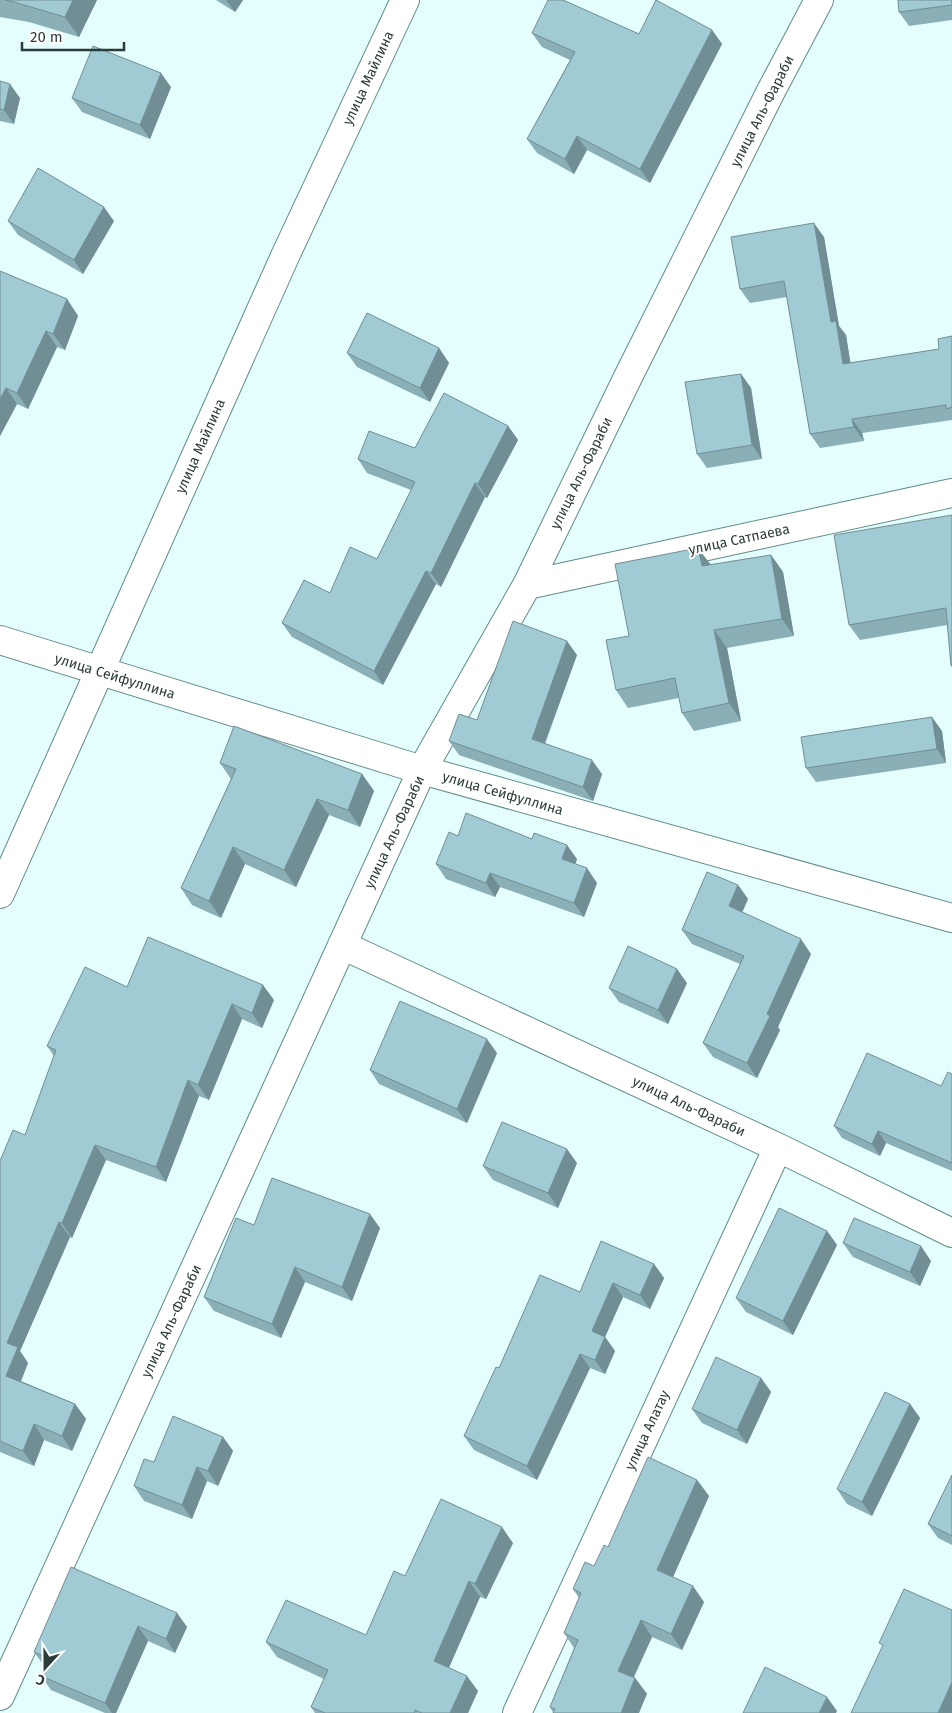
<svg xmlns="http://www.w3.org/2000/svg" width="952" height="1713" font-family="'Fira Sans',sans-serif">
	<rect width="100%" height="100%" fill="#e3fefc"/>
	<g fill="none" stroke-linecap="round" stroke-linejoin="round">
		<g stroke="#618b88" stroke-width="30">
			<path id="street" d="M 527,585 L 952,493
				M 0,640 L 422,770 L 952,918
				M 0,894 L 286,254 L 405,0
				M 342,945 L 779,1148 L 952,1233
				M 0,1696 L 422,770 L 527,585 L 628,377 L 770,93 L 819,0
				M 517,1713 L 775,1154 L 779,1148"/>
		</g>
		<use href="#street" stroke="#fff" stroke-width="28"/>
	</g>
	<path fill="#8aafb6" d="M 0,0 L 97,0 L 79,37 L 29,22 L 0,17 Z
		M 216,0 L 243,0 L 235,12 Z
		M 952,0 L 952,20 L 909,26 L 899,12 Z
		M 712,30 L 722,44 L 650,183 L 587,150 L 574,174 L 537,153 L 527,139 L 570,60 L 542,47 L 532,33 L 639,34 Z
		M 0,81 L 20,98 L 14,124 L 0,121 Z
		M 171,87 L 150,139 L 82,112 L 72,98 Z
		M 8,221 L 114,221 L 83,274 L 18,235 Z
		M 824,237 L 839,326 L 846,335 L 850,363 L 939,349 L 952,336 L 952,420 L 862,433 L 864,441 L 820,448 L 810,434 L 787,297 L 750,303 L 740,289 Z
		M 0,271 L 67,299 L 78,316 L 65,350 L 57,347 L 28,409 L 17,404 L 0,436 Z
		M 439,348 L 449,363 L 430,402 L 357,367 L 347,353 Z
		M 741,374 L 751,388 L 762,459 L 707,468 L 697,454 Z
		M 508,426 L 518,440 L 487,498 L 485,497 L 441,587 L 436,584 L 383,685 L 292,637 L 282,623 L 330,593 L 377,559 L 411,490 L 367,473 L 358,459 L 415,448 Z
		M 952,515 L 952,667 L 947,625 L 860,640 L 849,625 Z
		M 771,555 L 783,572 L 794,636 L 727,648 L 741,721 L 694,731 L 682,713 L 679,698 L 628,708 L 616,690 L 629,636 L 710,565 Z
		M 577,655 L 545,744 L 602,774 L 593,801 L 459,755 L 449,741 L 477,720 Z
		M 942,731 L 946,763 L 816,782 L 806,768 Z
		M 220,763 L 362,774 L 374,791 L 360,827 L 329,815 L 296,887 L 245,864 L 221,918 L 192,905 L 181,888 L 231,779 Z
		M 458,836 L 577,859 L 575,864 L 597,883 L 584,917 L 500,887 L 495,897 L 446,879 L 436,864 Z
		M 738,885 L 748,899 L 742,912 L 811,954 L 778,1027 L 780,1030 L 757,1078 L 713,1057 L 703,1043 L 740,964 L 692,944 L 682,930 Z
		M 687,983 L 668,1024 L 619,1002 L 609,988 Z
		M 127,987 L 274,1000 L 262,1028 L 242,1019 L 209,1100 L 199,1096 L 166,1182 L 106,1160 L 72,1238 L 70,1237 L 20,1351 L 28,1363 L 21,1381 L 75,1404 L 86,1419 L 72,1451 L 44,1440 L 34,1466 L 0,1452 L 0,1161 L 25,1135 L 54,1056 L 47,1046 Z
		M 497,1053 L 467,1123 L 379,1084 L 370,1070 Z
		M 952,1074 L 952,1171 L 886,1143 L 880,1156 L 842,1138 L 834,1126 L 941,1086 Z
		M 577,1163 L 558,1208 L 493,1180 L 483,1166 Z
		M 254,1225 L 380,1228 L 352,1301 L 305,1282 L 281,1338 L 214,1311 L 204,1297 Z
		M 827,1231 L 837,1245 L 793,1335 L 746,1312 L 736,1298 Z
		M 843,1243 L 931,1261 L 920,1286 L 853,1257 Z
		M 654,1264 L 664,1278 L 650,1309 L 623,1297 L 605,1337 L 615,1351 L 605,1374 L 590,1368 L 537,1480 L 474,1450 L 464,1436 L 499,1368 L 580,1292 Z
		M 761,1378 L 771,1392 L 747,1444 L 702,1423 L 692,1409 Z
		M 910,1404 L 920,1418 L 872,1516 L 847,1504 L 837,1489 Z
		M 223,1437 L 233,1451 L 218,1486 L 207,1481 L 192,1519 L 144,1501 L 134,1486 Z
		M 952,1475 L 952,1545 L 938,1538 L 928,1524 Z
		M 697,1480 L 709,1496 L 673,1577 L 704,1602 L 682,1650 L 652,1637 L 634,1677 L 635,1678 L 647,1694 L 553,1712 L 550,1707 L 574,1648 L 564,1633 L 579,1598 L 573,1589 L 594,1566 L 608,1547 Z
		M 513,1543 L 486,1599 L 480,1597 L 449,1668 L 478,1691 L 468,1713 L 315,1713 L 311,1707 L 324,1679 L 277,1657 L 266,1642 L 366,1635 L 405,1576 Z
		M 177,1613 L 187,1627 L 175,1653 L 148,1641 L 116,1713 L 105,1713 L 51,1690 L 41,1676 L 45,1667 L 34,1652 Z"/>
	<path fill="#708e94" d="M 73,0 L 97,0 L 79,37 L 65,17 Z
		M 226,0 L 243,0 L 235,12 Z
		M 712,30 L 722,44 L 650,183 L 640,169 Z
		M 161,73 L 171,87 L 150,139 L 140,125 Z
		M 10,84 L 20,98 L 14,124 L 4,110 Z
		M 577,136 L 587,150 L 574,174 L 565,159 Z
		M 104,207 L 114,221 L 83,274 L 74,260 Z
		M 814,223 L 824,237 L 839,326 L 846,335 L 853,378 L 843,364 L 831,322 Z
		M 67,299 L 78,316 L 65,350 L 53,334 Z
		M 46,331 L 57,347 L 28,409 L 17,393 Z
		M 439,348 L 449,363 L 430,402 L 420,388 Z
		M 741,374 L 751,388 L 762,459 L 752,445 Z
		M 6,388 L 17,404 L 0,436 L 0,399 Z
		M 852,419 L 862,433 L 864,441 L 854,427 Z
		M 508,426 L 518,440 L 487,498 L 478,484 Z
		M 475,483 L 485,497 L 441,587 L 431,573 Z
		M 698,548 L 711,565 L 702,566 Z
		M 771,555 L 783,572 L 794,636 L 782,619 Z
		M 426,571 L 436,584 L 383,685 L 374,671 Z
		M 714,630 L 727,648 L 741,721 L 729,703 Z
		M 567,641 L 577,655 L 541,753 L 532,739 Z
		M 932,717 L 942,731 L 946,763 L 937,749 Z
		M 592,760 L 602,774 L 593,801 L 583,787 Z
		M 362,774 L 374,791 L 360,827 L 348,810 Z
		M 317,799 L 329,815 L 296,887 L 284,870 Z
		M 567,845 L 577,859 L 572,873 L 562,859 Z
		M 233,847 L 245,864 L 221,918 L 209,901 Z
		M 587,868 L 597,883 L 584,917 L 574,903 Z
		M 490,873 L 500,887 L 495,897 L 486,883 Z
		M 738,885 L 748,899 L 739,920 L 729,906 Z
		M 801,939 L 811,954 L 778,1027 L 780,1030 L 757,1078 L 747,1063 L 767,1014 Z
		M 677,969 L 687,983 L 668,1024 L 658,1010 Z
		M 263,985 L 274,1000 L 262,1028 L 252,1013 Z
		M 232,1004 L 242,1019 L 209,1100 L 198,1085 Z
		M 487,1039 L 497,1053 L 467,1123 L 457,1109 Z
		M 188,1080 L 199,1096 L 166,1182 L 156,1167 Z
		M 878,1131 L 886,1143 L 880,1156 L 872,1144 Z
		M 95,1145 L 106,1160 L 72,1238 L 62,1223 Z
		M 567,1149 L 577,1163 L 558,1208 L 548,1193 Z
		M 370,1214 L 380,1228 L 352,1301 L 342,1287 Z
		M 59,1222 L 70,1237 L 20,1351 L 28,1363 L 17,1391 L 6,1376 L 7,1343 Z
		M 827,1231 L 837,1245 L 793,1335 L 783,1321 Z
		M 921,1246 L 931,1261 L 920,1286 L 910,1272 Z
		M 654,1264 L 664,1278 L 650,1309 L 640,1295 Z
		M 295,1267 L 305,1282 L 281,1338 L 272,1324 Z
		M 613,1283 L 623,1297 L 605,1337 L 615,1351 L 605,1374 L 595,1360 L 592,1331 Z
		M 580,1354 L 590,1368 L 537,1480 L 527,1466 Z
		M 761,1378 L 771,1392 L 747,1444 L 737,1430 Z
		M 75,1404 L 86,1419 L 72,1451 L 62,1436 Z
		M 910,1404 L 920,1418 L 872,1516 L 862,1502 Z
		M 34,1424 L 44,1440 L 34,1466 L 23,1451 Z
		M 223,1437 L 233,1451 L 218,1486 L 208,1471 Z
		M 197,1467 L 207,1481 L 192,1519 L 182,1505 Z
		M 697,1480 L 709,1496 L 669,1586 L 657,1570 Z
		M 502,1527 L 513,1543 L 486,1599 L 475,1584 Z
		M 469,1581 L 480,1597 L 445,1676 L 434,1661 Z
		M 693,1586 L 704,1602 L 682,1650 L 671,1634 Z
		M 177,1613 L 187,1627 L 175,1653 L 166,1639 Z
		M 641,1620 L 652,1637 L 629,1687 L 618,1671 Z
		M 138,1626 L 148,1641 L 116,1713 L 112,1713 L 105,1703 Z
		M 467,1676 L 478,1691 L 468,1713 L 450,1713 Z
		M 635,1678 L 647,1694 L 639,1713 L 621,1713 Z
		M 952,1682 L 952,1713 L 938,1713 Z
		M 827,1697 L 837,1711 L 836,1713 L 819,1713 Z"/>
	<path fill="#a0cbd4" stroke="#708e94" d="M 5,0 L 73,0 L 65,17 L 14,2 Z
		M 548,0 L 563,0 L 639,34 L 656,0 L 712,30 L 640,169 L 577,136 L 565,159 L 527,139 L 575,52 L 532,33 Z
		M 898,0 L 952,0 L 952,5 L 899,12 Z
		M 93,46 L 161,73 L 140,125 L 72,98 Z
		M 0,81 L 10,84 L 4,110 L 0,109 Z
		M 38,168 L 104,207 L 74,260 L 8,221 Z
		M 814,223 L 831,322 L 836,321 L 843,364 L 939,349 L 938,339 L 952,336 L 952,407 L 946,409 L 946,405 L 852,419 L 854,427 L 810,434 L 784,281 L 740,289 L 731,237 Z
		M 0,271 L 67,299 L 53,334 L 46,331 L 17,393 L 6,388 L 0,399 Z
		M 367,313 L 439,348 L 420,388 L 347,353 Z
		M 741,374 L 752,445 L 697,454 L 685,382 Z
		M 444,393 L 508,426 L 478,484 L 475,483 L 431,573 L 426,571 L 374,671 L 282,623 L 304,580 L 330,593 L 350,547 L 377,559 L 415,482 L 358,459 L 369,431 L 415,448 Z
		M 952,515 L 952,666 L 951,666 L 946,608 L 849,625 L 834,535 Z
		M 698,548 L 702,566 L 771,555 L 782,619 L 714,630 L 729,703 L 682,713 L 675,678 L 616,690 L 606,640 L 629,636 L 615,564 Z
		M 513,621 L 567,641 L 532,739 L 592,760 L 583,787 L 449,741 L 459,714 L 477,720 Z
		M 932,717 L 937,749 L 806,768 L 801,737 Z
		M 234,726 L 362,774 L 348,810 L 317,799 L 284,870 L 233,847 L 209,901 L 181,888 L 236,769 L 220,763 Z
		M 466,813 L 532,839 L 534,833 L 567,845 L 562,859 L 587,868 L 574,903 L 490,873 L 486,883 L 436,864 L 449,832 L 458,836 Z
		M 707,872 L 738,885 L 729,906 L 801,939 L 767,1014 L 770,1016 L 747,1063 L 703,1043 L 744,956 L 682,930 Z
		M 148,937 L 263,985 L 252,1013 L 232,1004 L 198,1085 L 188,1080 L 156,1167 L 95,1145 L 62,1223 L 59,1222 L 7,1343 L 18,1347 L 6,1376 L 75,1404 L 62,1436 L 34,1424 L 23,1451 L 0,1441 L 0,1161 L 13,1130 L 25,1135 L 56,1050 L 47,1046 L 85,967 L 127,987 Z
		M 628,946 L 677,969 L 658,1010 L 609,988 Z
		M 400,1001 L 487,1039 L 457,1109 L 370,1070 Z
		M 867,1053 L 941,1086 L 948,1072 L 952,1074 L 952,1163 L 878,1131 L 872,1144 L 834,1126 Z
		M 502,1122 L 567,1149 L 548,1193 L 483,1166 Z
		M 272,1178 L 370,1214 L 342,1287 L 295,1267 L 272,1324 L 204,1297 L 236,1218 L 254,1225 Z
		M 779,1208 L 827,1231 L 783,1321 L 736,1298 Z
		M 854,1218 L 921,1246 L 910,1272 L 843,1243 Z
		M 601,1241 L 654,1264 L 640,1295 L 613,1283 L 592,1331 L 605,1337 L 595,1360 L 580,1354 L 527,1466 L 464,1436 L 496,1367 L 499,1368 L 540,1275 L 580,1292 Z
		M 716,1357 L 761,1378 L 737,1430 L 692,1409 Z
		M 885,1392 L 910,1404 L 862,1502 L 837,1489 Z
		M 173,1416 L 223,1437 L 208,1471 L 197,1467 L 182,1505 L 134,1486 L 144,1459 L 154,1462 Z
		M 648,1457 L 697,1480 L 657,1570 L 693,1586 L 671,1634 L 641,1620 L 618,1671 L 635,1678 L 621,1713 L 553,1713 L 555,1709 L 550,1707 L 578,1640 L 564,1633 L 581,1593 L 573,1589 L 585,1562 L 594,1566 L 604,1545 L 608,1547 Z
		M 952,1475 L 952,1536 L 928,1524 Z
		M 441,1499 L 502,1527 L 475,1584 L 469,1581 L 434,1661 L 467,1676 L 450,1713 L 422,1713 L 415,1710 L 414,1713 L 325,1713 L 311,1707 L 328,1670 L 266,1642 L 286,1600 L 366,1635 L 394,1571 L 405,1576 Z
		M 71,1567 L 177,1613 L 166,1639 L 138,1626 L 105,1703 L 41,1676 L 48,1658 L 34,1652 Z
		M 904,1589 L 952,1610 L 952,1682 L 938,1713 L 851,1713 L 883,1645 L 879,1643 Z
		M 765,1667 L 827,1697 L 819,1713 L 743,1713 Z"/>
	<g text-anchor="middle" stroke-width="4" stroke-linejoin="round" paint-order="stroke">
		<g font-size="14" fill="#2b3d3b" stroke="#fff">
			<text transform="translate(368 78) rotate(-65)" y="5">улица Майлина</text>
			<text transform="translate(762 111) rotate(-63)" y="5">улица Аль-Фараби</text>
			<text transform="translate(200 446) rotate(-66)" y="5">улица Майлина</text>
			<text transform="translate(581 473) rotate(-64)" y="5">улица Аль-Фараби</text>
			<text transform="translate(739 539) rotate(-12)" y="5">улица Сатпаева</text>
			<text transform="translate(115 676) rotate(17)" y="5">улица Сейфуллина</text>
			<text transform="translate(503 793) rotate(16)" y="5">улица Сейфуллина</text>
			<text transform="translate(394 832) rotate(-65)" y="5">улица Аль-Фараби</text>
			<text transform="translate(689 1106) rotate(25)" y="5">улица Аль-Фараби</text>
			<text transform="translate(171 1321) rotate(-65)" y="5">улица Аль-Фараби</text>
			<text transform="translate(647 1430) rotate(-65)" y="5">улица Алатау</text>
		</g>
	</g>
	<g transform="translate(45 1668) rotate(201)" stroke="#ffffff" stroke-width="4" paint-order="stroke">
	<path d="M0-4L9 19L0 12L-9 19Z" fill="#2b3d3b"/>
	<text y="-8" font-size="14" font-weight="bold" text-anchor="middle" fill="#2b3d3b">С</text>
	</g>
	<path d="M22 42v8h102v-8" fill="none" stroke="#2b3d3b" stroke-width="2.5"/>
	<text x="30" y="42" font-size="15" fill="#2b3d3b" stroke="#ffffff" stroke-width="4" paint-order="stroke">20 m</text>
</svg>
